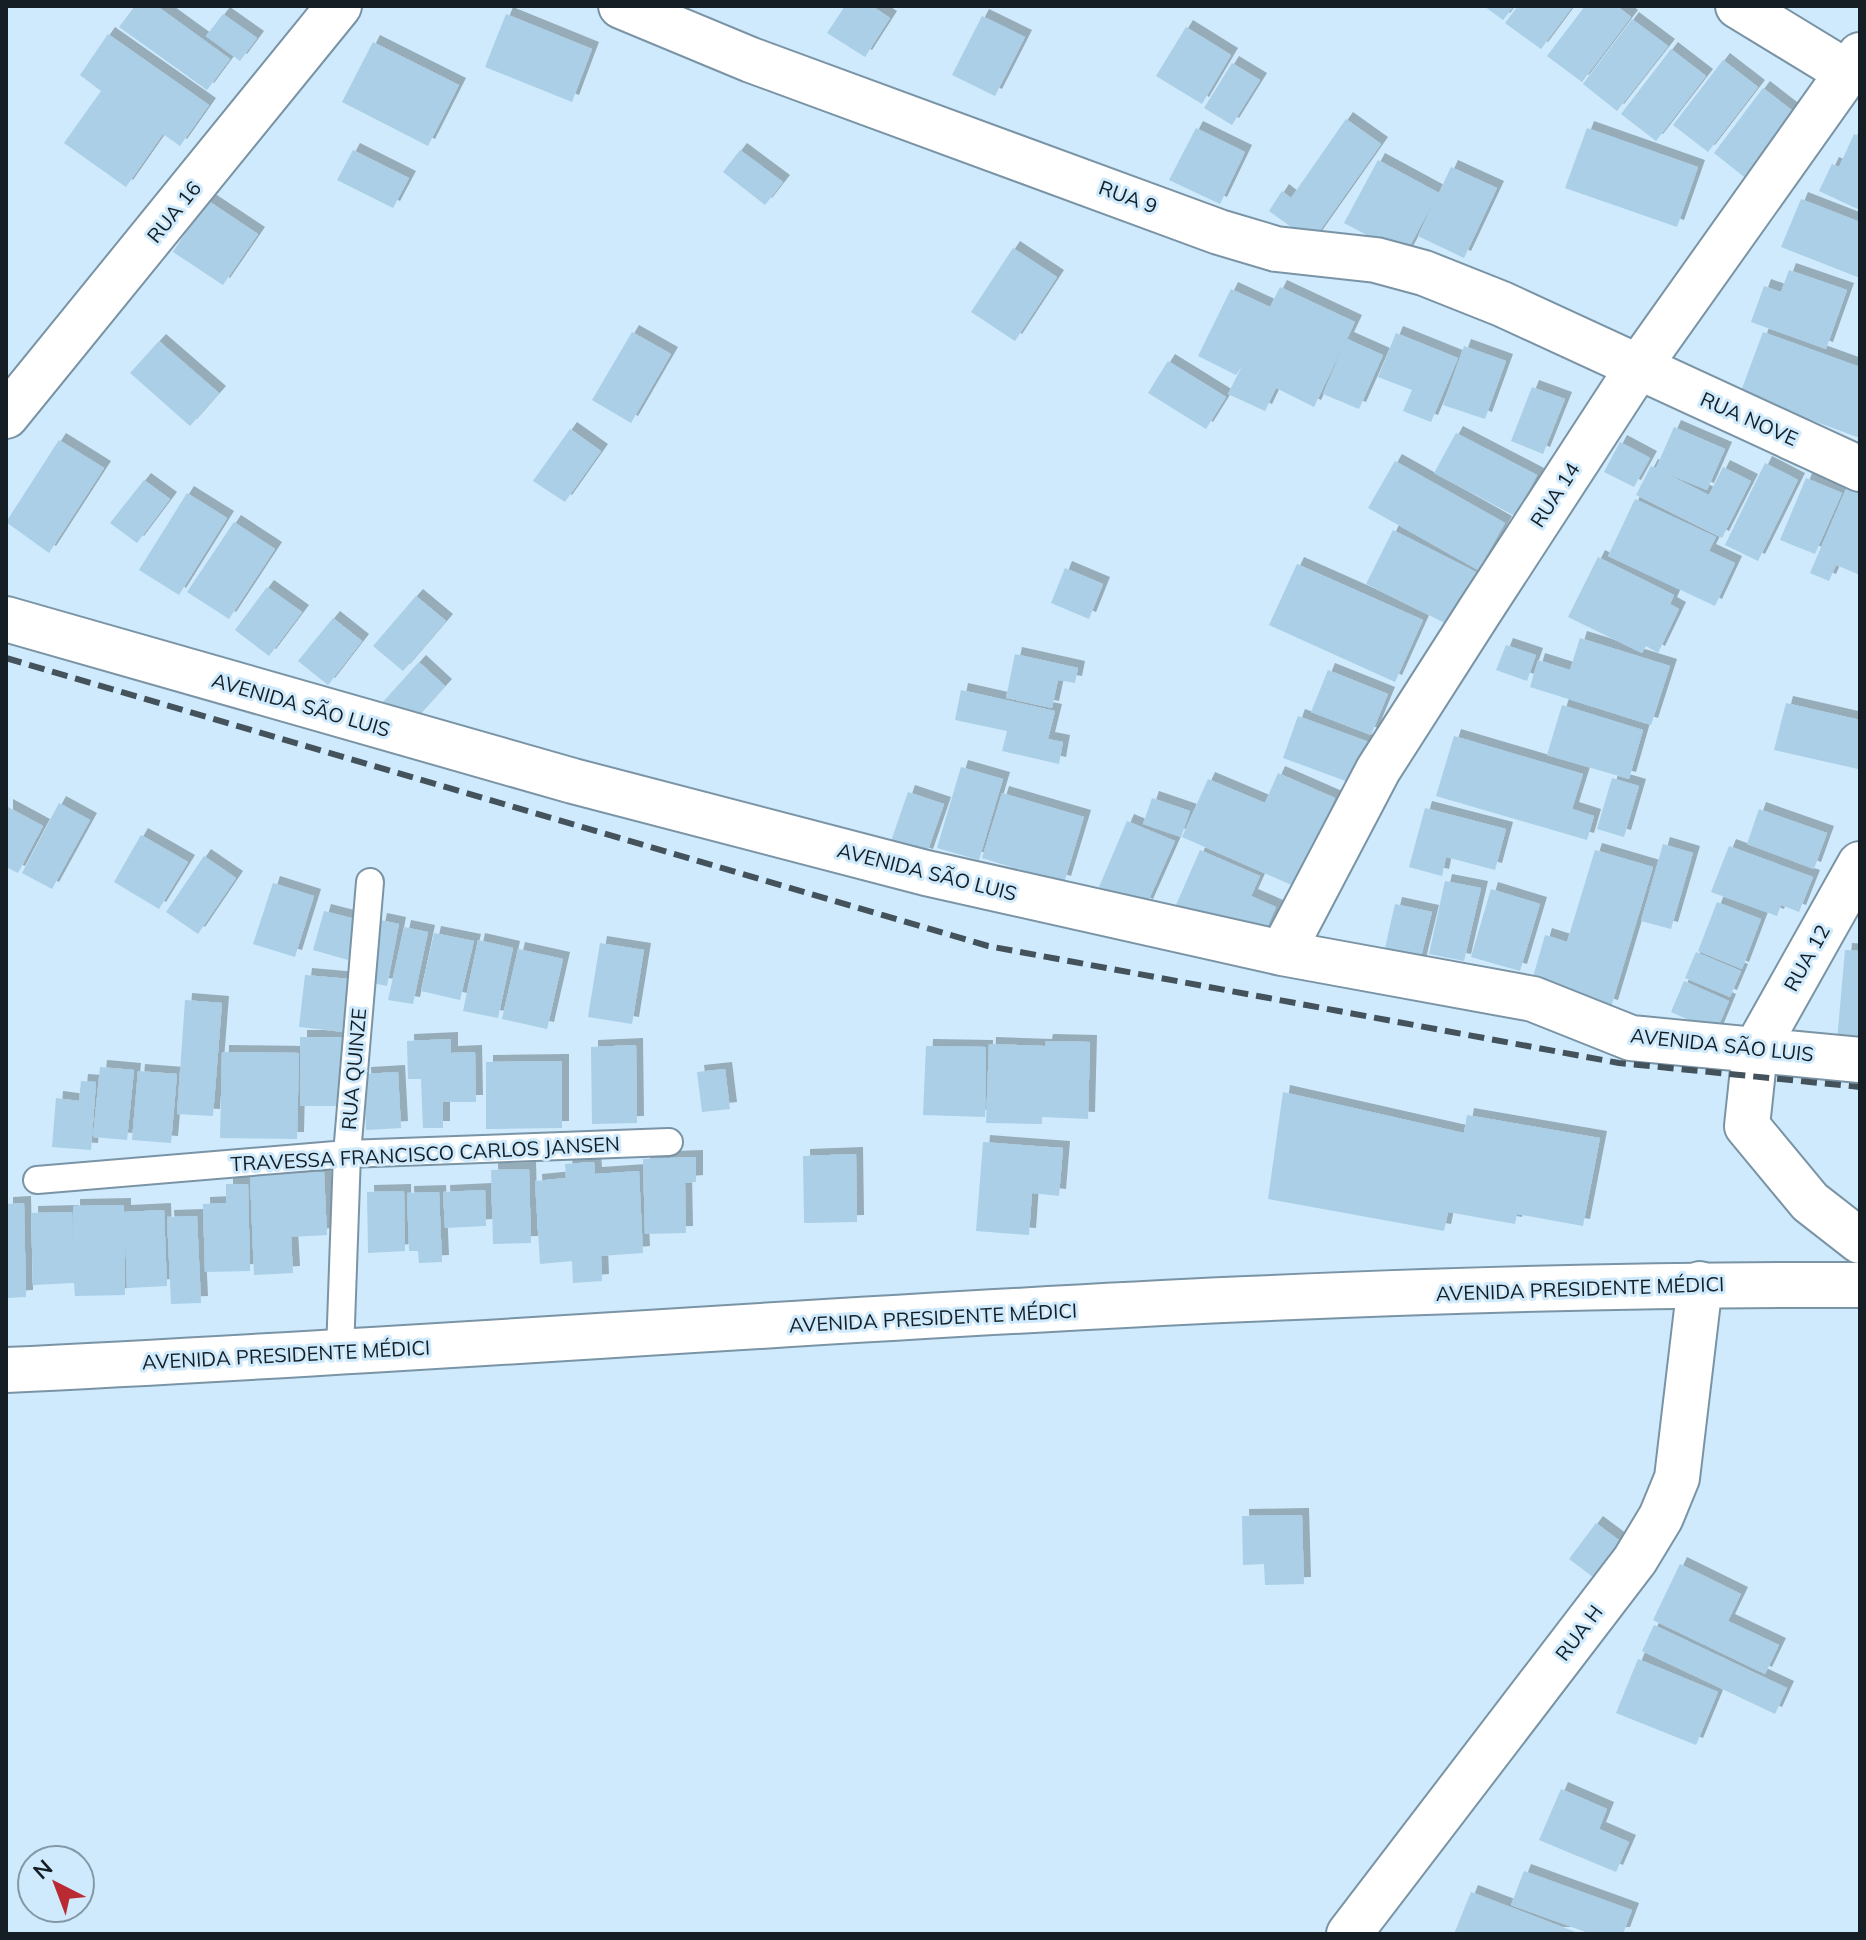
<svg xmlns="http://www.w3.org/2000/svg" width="1866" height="1940" font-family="Mulish,sans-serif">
	<defs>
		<filter id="shadow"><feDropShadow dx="7" dy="-7" stdDeviation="0" flood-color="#0004"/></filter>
	</defs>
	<rect width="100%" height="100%" fill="#ceeafc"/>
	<path fill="#aacfe7" filter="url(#shadow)" d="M 135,6 L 157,6 L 230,59 L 207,90 L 119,27 Z
		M 845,6 L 872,6 L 890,18 L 865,57 L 827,33 Z
		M 1484,6 L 1514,6 L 1503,20 Z
		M 1518,6 L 1573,6 L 1541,49 L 1505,23 Z
		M 1585,6 L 1617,6 L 1631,17 L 1582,82 L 1547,56 Z
		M 223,14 L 257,38 L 240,61 L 206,36 Z
		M 506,14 L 592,49 L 572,102 L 485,67 Z
		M 982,16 L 1025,37 L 995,96 L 952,75 Z
		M 1632,19 L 1668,46 L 1617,111 L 1583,84 Z
		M 1186,27 L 1231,55 L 1202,104 L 1156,76 Z
		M 108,34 L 209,105 L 180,146 L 163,134 L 126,187 L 64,143 L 101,91 L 80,75 Z
		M 373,42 L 459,85 L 428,146 L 342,102 Z
		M 1671,49 L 1706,76 L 1656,141 L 1621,114 Z
		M 1723,60 L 1758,87 L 1708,152 L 1673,125 Z
		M 1232,63 L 1260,80 L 1232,125 L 1204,108 Z
		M 1763,88 L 1798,115 L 1748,180 L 1714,153 Z
		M 1346,119 L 1381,144 L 1312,242 L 1269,211 L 1282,191 L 1291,198 Z
		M 1196,128 L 1245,152 L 1220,204 L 1169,180 Z
		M 1587,128 L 1698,167 L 1677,227 L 1565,188 Z
		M 1854,134 L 1860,137 L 1860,210 L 1819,191 L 1832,164 L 1839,167 Z
		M 353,150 L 409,178 L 393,208 L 337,180 Z
		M 740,150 L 783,182 L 765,205 L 723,172 Z
		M 1378,160 L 1439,193 L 1451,167 L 1497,188 L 1464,258 L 1418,236 L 1436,197 L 1405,255 L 1344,223 Z
		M 1801,199 L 1860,222 L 1860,278 L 1781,247 Z
		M 207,200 L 258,234 L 223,285 L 173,252 Z
		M 1013,248 L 1057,277 L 1015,341 L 971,312 Z
		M 1789,270 L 1847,290 L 1826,349 L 1751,322 L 1764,286 L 1781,292 Z
		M 1280,287 L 1355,322 L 1347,339 L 1383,355 L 1359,409 L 1323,394 L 1345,342 L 1314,407 L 1276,388 L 1265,411 L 1228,394 L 1242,366 L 1236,375 L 1198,356 L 1231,289 L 1270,307 Z
		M 632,332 L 671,354 L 631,423 L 592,400 Z
		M 1763,332 L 1860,367 L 1860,438 L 1740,394 Z
		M 1396,333 L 1458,358 L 1431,422 L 1403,411 L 1412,390 L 1378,377 Z
		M 159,341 L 219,393 L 190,426 L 130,373 Z
		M 1464,346 L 1506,361 L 1485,419 L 1443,405 Z
		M 1168,361 L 1226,397 L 1206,429 L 1148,393 Z
		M 1532,387 L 1565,399 L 1543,454 L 1511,441 Z
		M 1674,427 L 1725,449 L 1707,490 L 1663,472 L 1709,495 L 1723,467 L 1751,481 L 1722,538 L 1636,495 L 1651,466 L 1656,468 Z
		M 570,429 L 601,451 L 565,502 L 533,481 Z
		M 1456,433 L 1537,475 L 1515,516 L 1434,473 Z
		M 59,440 L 104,468 L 49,553 L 6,522 Z
		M 1620,442 L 1650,458 L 1634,487 L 1604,472 Z
		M 1395,461 L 1505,523 L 1478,570 L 1368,508 Z
		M 1765,463 L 1798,480 L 1758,561 L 1725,545 Z
		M 1806,478 L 1842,493 L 1815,554 L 1780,540 Z
		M 144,480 L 170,499 L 137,543 L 110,523 Z
		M 1846,489 L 1860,494 L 1860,575 L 1836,565 L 1829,581 L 1810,573 Z
		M 187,493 L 227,518 L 179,595 L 139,570 Z
		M 1635,499 L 1716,537 L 1709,551 L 1735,563 L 1715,606 L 1608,556 Z
		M 234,522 L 275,549 L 229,619 L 187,592 Z
		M 1393,530 L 1480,574 L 1453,627 L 1366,584 Z
		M 1598,557 L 1674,595 L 1670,604 L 1679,609 L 1658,653 L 1646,646 L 1642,653 L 1568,617 Z
		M 1297,564 L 1423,620 L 1395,682 L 1269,625 Z
		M 1065,568 L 1103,584 L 1089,619 L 1051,603 Z
		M 267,587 L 302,612 L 269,656 L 235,630 Z
		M 416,596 L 446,621 L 403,671 L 373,646 Z
		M 333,618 L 362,641 L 328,685 L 298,661 Z
		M 1580,638 L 1670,666 L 1651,725 L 1530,687 L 1538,660 L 1570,670 Z
		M 1506,645 L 1536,655 L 1527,681 L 1496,670 Z
		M 1015,654 L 1078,668 L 1075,683 L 1058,680 L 1052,708 L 1006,698 Z
		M 419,662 L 445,686 L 408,727 L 382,703 Z
		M 1328,670 L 1388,694 L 1371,735 L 1311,712 Z
		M 961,690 L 1055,711 L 1048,739 L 1063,742 L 1059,764 L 1002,751 L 1007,731 L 955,720 Z
		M 1786,703 L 1860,720 L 1858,769 L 1774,750 Z
		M 1562,705 L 1643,730 L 1629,779 L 1547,755 Z
		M 1298,716 L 1377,745 L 1362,787 L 1283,758 Z
		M 1454,736 L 1583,774 L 1572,809 L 1594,816 L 1587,840 L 1436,796 Z
		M 961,767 L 1003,779 L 979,860 L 937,848 Z
		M 1278,773 L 1335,798 L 1296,887 L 1182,837 L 1208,779 L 1265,803 Z
		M 1612,778 L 1639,786 L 1624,837 L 1597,829 Z
		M 908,792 L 944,804 L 926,856 L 890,844 Z
		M 1002,793 L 1084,817 L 1064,883 L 982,858 Z
		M 1152,798 L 1190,811 L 1181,837 L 1143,824 Z
		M 59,803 L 90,820 L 52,889 L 22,873 Z
		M 6,806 L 43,826 L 18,873 L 6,867 Z
		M 1425,808 L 1506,829 L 1495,870 L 1446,857 L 1442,876 L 1409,867 Z
		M 1759,809 L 1827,833 L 1814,869 L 1747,844 Z
		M 1127,821 L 1175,841 L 1146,906 L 1099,887 Z
		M 141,835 L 188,862 L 159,909 L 114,882 Z
		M 1663,844 L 1693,853 L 1671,929 L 1641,921 Z
		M 1729,846 L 1813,877 L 1799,912 L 1781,905 L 1777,916 L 1711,892 Z
		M 1200,850 L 1260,876 L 1251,896 L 1276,907 L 1261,941 L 1176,905 Z
		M 1595,850 L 1653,867 L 1611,1007 L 1531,984 L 1545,935 L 1567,942 Z
		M 204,856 L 236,878 L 198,934 L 166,912 Z
		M 1445,881 L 1481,888 L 1464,961 L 1429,954 Z
		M 273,883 L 314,896 L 295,957 L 253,944 Z
		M 1491,889 L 1540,904 L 1520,971 L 1471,957 Z
		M 1717,902 L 1761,919 L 1742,969 L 1698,951 Z
		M 1395,904 L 1432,912 L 1419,965 L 1383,957 Z
		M 324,911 L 359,920 L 348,960 L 313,950 Z
		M 380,920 L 399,924 L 387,986 L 367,982 Z
		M 404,927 L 428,932 L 413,1004 L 388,1000 Z
		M 434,933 L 474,941 L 460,1000 L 421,991 Z
		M 478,940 L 513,948 L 498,1018 L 463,1011 Z
		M 600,943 L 644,950 L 632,1024 L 588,1017 Z
		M 518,949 L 563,959 L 547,1029 L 502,1019 Z
		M 1845,950 L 1860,951 L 1860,1043 L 1837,1041 Z
		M 1696,952 L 1741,971 L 1730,997 L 1685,978 Z
		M 305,975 L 350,979 L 344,1032 L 299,1027 Z
		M 1684,981 L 1729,1001 L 1716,1032 L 1671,1012 Z
		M 185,1000 L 222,1003 L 213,1116 L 177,1114 Z
		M 300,1037 L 345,1037 L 344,1106 L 300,1106 Z
		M 451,1039 L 451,1053 L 475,1052 L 476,1102 L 443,1102 L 443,1128 L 423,1128 L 421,1079 L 408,1079 L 407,1041 Z
		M 1046,1041 L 1090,1042 L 1088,1119 L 1042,1117 L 1042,1124 L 986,1123 L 989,1044 L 1045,1046 Z
		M 636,1045 L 637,1123 L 592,1124 L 591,1047 Z
		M 926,1046 L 986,1047 L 985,1117 L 923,1115 Z
		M 222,1052 L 299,1053 L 297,1139 L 220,1138 Z
		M 562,1061 L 562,1128 L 486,1129 L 486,1062 Z
		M 100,1067 L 134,1070 L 127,1140 L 93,1137 Z
		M 725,1069 L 730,1109 L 702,1112 L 697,1072 Z
		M 138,1071 L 177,1074 L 171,1143 L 132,1140 Z
		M 398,1072 L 401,1128 L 366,1130 L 364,1074 Z
		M 81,1081 L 96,1082 L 91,1150 L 52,1147 L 56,1098 L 79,1101 Z
		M 1283,1092 L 1464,1133 L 1467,1115 L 1600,1138 L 1583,1226 L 1517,1214 L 1515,1224 L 1448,1212 L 1444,1231 L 1268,1199 Z
		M 983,1142 L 1063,1148 L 1059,1196 L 1032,1193 L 1029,1235 L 976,1231 Z
		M 856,1154 L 857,1222 L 804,1223 L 803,1156 Z
		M 696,1157 L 696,1182 L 685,1183 L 686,1233 L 645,1234 L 643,1159 Z
		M 594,1162 L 595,1174 L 639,1171 L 643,1253 L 601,1256 L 602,1281 L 573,1283 L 572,1261 L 540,1264 L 535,1181 L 566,1178 L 565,1164 Z
		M 529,1169 L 531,1243 L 493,1244 L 491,1170 Z
		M 324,1172 L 327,1235 L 291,1237 L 293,1273 L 254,1275 L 250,1176 Z
		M 226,1184 L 248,1184 L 250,1271 L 205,1272 L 203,1204 L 226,1203 Z
		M 485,1190 L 486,1226 L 445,1228 L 443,1192 Z
		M 404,1191 L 405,1251 L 368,1253 L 367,1192 Z
		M 439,1192 L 442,1262 L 419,1263 L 418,1251 L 409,1251 L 407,1193 Z
		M 24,1203 L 26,1297 L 6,1298 L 6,1204 Z
		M 124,1205 L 124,1212 L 164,1210 L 167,1286 L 127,1288 L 125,1230 L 125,1295 L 75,1296 L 74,1283 L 33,1285 L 31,1213 L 72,1212 L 74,1265 L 73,1206 Z
		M 197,1216 L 201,1303 L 171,1304 L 167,1217 Z
		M 1302,1515 L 1304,1584 L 1265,1585 L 1264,1564 L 1243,1565 L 1242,1516 Z
		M 1596,1523 L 1624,1544 L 1597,1580 L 1569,1559 Z
		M 1680,1564 L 1741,1594 L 1728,1621 L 1779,1645 L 1765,1674 L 1653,1620 Z
		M 1654,1625 L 1787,1688 L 1775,1714 L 1642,1651 Z
		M 1638,1659 L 1718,1692 L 1696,1745 L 1616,1713 Z
		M 1561,1789 L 1607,1809 L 1599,1829 L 1629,1842 L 1616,1872 L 1539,1840 Z
		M 1524,1871 L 1632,1910 L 1623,1934 L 1591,1934 L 1511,1905 Z
		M 1471,1892 L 1581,1934 L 1454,1934 Z"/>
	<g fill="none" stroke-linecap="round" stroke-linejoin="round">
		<g stroke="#7a94a5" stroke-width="30">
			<path id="service" d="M 37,1180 L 347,1154 L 669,1142
				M 340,1352 L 347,1154 L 370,882"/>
		</g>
		<g stroke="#7a94a5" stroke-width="48">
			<path id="minor" d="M 621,6 L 751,60 L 1219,232 L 1276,249 L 1376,260 L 1424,273 L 1502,304 L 1860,469
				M 1738,6 L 1848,73
				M 6,416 L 339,6
				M 6,619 L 573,781 L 926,873 L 1282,953 L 1533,999 L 1631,1038 L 1860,1060
				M 1860,864 L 1755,1051 L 1747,1126 L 1810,1202 L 1860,1241
				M 1282,953 L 1378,770 L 1479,612 L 1637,369 L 1860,55
				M 1349,1934 L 1635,1560 L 1661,1517 L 1677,1478 L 1700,1284"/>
		</g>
		<g stroke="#7a94a5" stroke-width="48">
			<path id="primary" d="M 6,1370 C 624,1341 1241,1282 1860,1285"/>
		</g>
		<use href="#service" stroke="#fff" stroke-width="26"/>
		<use href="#minor" stroke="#fff" stroke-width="44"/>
		<use href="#primary" stroke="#fff" stroke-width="44"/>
		<path stroke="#44525b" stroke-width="6" stroke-dasharray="16 8" stroke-linecap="butt" d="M 6,658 L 988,946 L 1619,1063 L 1860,1087"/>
	</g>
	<g text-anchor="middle" stroke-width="6" stroke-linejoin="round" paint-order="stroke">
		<g font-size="20" fill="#141e24" stroke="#ceeafc">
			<text transform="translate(1128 197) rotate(20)" y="7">RUA 9</text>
			<text transform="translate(174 212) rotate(-51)" y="7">RUA 16</text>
			<text transform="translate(1749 419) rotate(24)" y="7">RUA NOVE</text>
			<text transform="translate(1555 495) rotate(-57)" y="7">RUA 14</text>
			<text transform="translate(301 705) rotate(16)" y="7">AVENIDA SÃO LUIS</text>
			<text transform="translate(927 872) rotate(14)" y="7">AVENIDA SÃO LUIS</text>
			<text transform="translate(1807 958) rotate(-61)" y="7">RUA 12</text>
			<text transform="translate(1722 1045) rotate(6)" y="7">AVENIDA SÃO LUIS</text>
			<text transform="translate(354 1069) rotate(-85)" y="7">RUA QUINZE</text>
			<text transform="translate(425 1154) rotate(-3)" y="7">TRAVESSA FRANCISCO CARLOS JANSEN</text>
			<text transform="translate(1580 1289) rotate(-2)" y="7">AVENIDA PRESIDENTE MÉDICI</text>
			<text transform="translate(933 1318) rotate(-3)" y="7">AVENIDA PRESIDENTE MÉDICI</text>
			<text transform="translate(286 1355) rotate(-3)" y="7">AVENIDA PRESIDENTE MÉDICI</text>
			<text transform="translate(1579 1633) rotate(-53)" y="7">RUA H</text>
		</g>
	</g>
	<rect width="1866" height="1940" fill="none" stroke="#141e24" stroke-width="16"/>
	<g transform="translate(56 1884) rotate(318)"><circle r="38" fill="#ceeafc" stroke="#8498a6" stroke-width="2"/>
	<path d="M0-6L14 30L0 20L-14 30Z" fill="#ba2a32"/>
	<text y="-12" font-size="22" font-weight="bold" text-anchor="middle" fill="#141e24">N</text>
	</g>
</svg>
